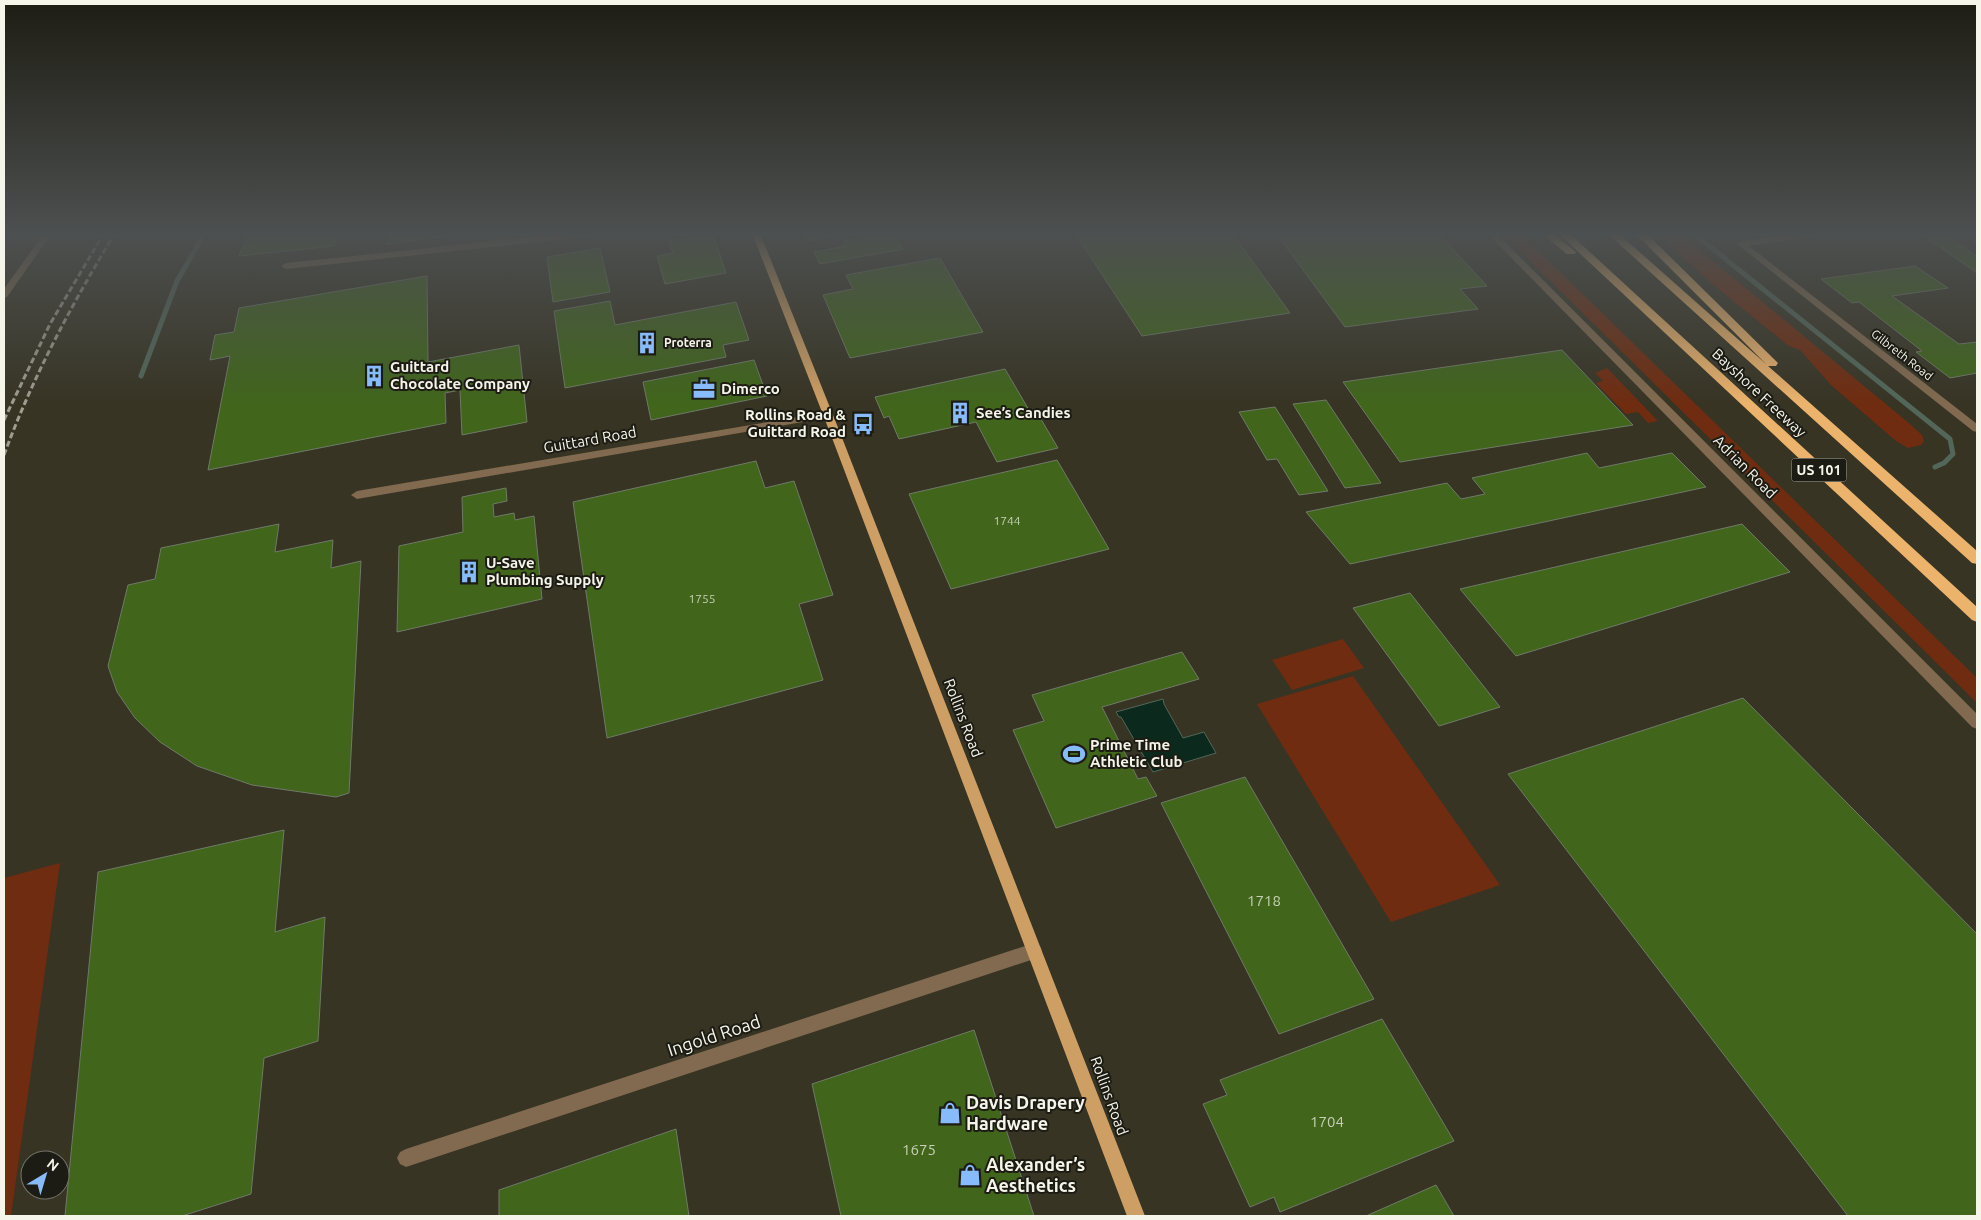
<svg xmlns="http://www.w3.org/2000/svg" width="1981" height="1220" font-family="Ubuntu,sans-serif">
	<rect width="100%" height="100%" fill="#373424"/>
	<path fill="#6f2c10" d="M 1502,233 L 1520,233 L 1977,678 L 1977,703 Z
		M 1656,233 L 1679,233 L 1910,424 L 1922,435 L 1924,441 L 1921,445 L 1908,448 L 1896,441 L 1831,385 L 1800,350 L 1789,346 L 1711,283 Z
		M 1607,368 L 1658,421 L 1648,423 L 1638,412 L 1626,414 L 1596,383 L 1603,381 L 1595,373 Z
		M 1343,639 L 1364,668 L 1292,690 L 1272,660 Z
		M 1353,676 L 1500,885 L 1391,922 L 1257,704 Z
		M 60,863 L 11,1216 L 4,1216 L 4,878 Z"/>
	<path fill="#0b2a1d" stroke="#52675a" d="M 1163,699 L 1164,704 L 1183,738 L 1204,732 L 1216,753 L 1153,772 L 1121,717 L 1119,717 L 1116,712 Z"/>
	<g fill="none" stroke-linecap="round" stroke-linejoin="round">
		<path stroke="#52675a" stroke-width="5" d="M 1693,233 L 1950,439 L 1953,454 L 1944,463 L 1935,467
			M 141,376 L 177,281 L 205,233"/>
	</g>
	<path fill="#40651b" stroke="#707a69" d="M 249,233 L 303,233 L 302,236 L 338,233 L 334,246 L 239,256 Z
		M 388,233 L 473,233 L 386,244 Z
		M 804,233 L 851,233 L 808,241 Z
		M 889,233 L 894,233 L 903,249 L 820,264 L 814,252 L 846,246 L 843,241 Z
		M 1075,233 L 1232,233 L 1290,313 L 1142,336 Z
		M 1276,233 L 1438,233 L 1487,286 L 1460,289 L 1478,309 L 1345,327 Z
		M 1961,233 L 1977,233 L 1977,243 Z
		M 713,234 L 726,273 L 665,284 L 657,256 L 673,253 L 669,241 Z
		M 1944,234 L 1977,256 L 1977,273 L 1924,236 Z
		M 600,248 L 610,292 L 553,302 L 547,257 Z
		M 940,258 L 983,332 L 850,358 L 823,295 L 853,289 L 846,275 Z
		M 1915,266 L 1948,288 L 1892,296 L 1959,344 L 1977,342 L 1977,373 L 1950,378 L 1916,352 L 1922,351 L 1859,302 L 1852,303 L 1821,279 Z
		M 427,276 L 428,362 L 519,345 L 527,422 L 462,435 L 460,390 L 445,393 L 446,423 L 208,470 L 230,356 L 210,360 L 215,335 L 234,332 L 239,308 Z
		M 610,301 L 615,325 L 736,302 L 749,340 L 723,345 L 726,357 L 565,388 L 554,311 Z
		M 1562,350 L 1633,425 L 1400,462 L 1343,382 Z
		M 754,360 L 767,396 L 651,420 L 643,382 Z
		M 1005,369 L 1029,410 L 1035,409 L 1058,448 L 997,462 L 976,422 L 899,439 L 889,416 L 884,418 L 875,397 Z
		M 1326,400 L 1381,483 L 1345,488 L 1293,404 Z
		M 1275,407 L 1328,491 L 1299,495 L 1277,459 L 1267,460 L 1239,412 Z
		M 1587,453 L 1599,468 L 1672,453 L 1706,487 L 1350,564 L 1306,512 L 1447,483 L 1461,499 L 1485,494 L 1472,478 Z
		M 1057,460 L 1109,549 L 951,589 L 909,494 Z
		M 756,461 L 765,488 L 794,481 L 833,595 L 799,604 L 823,680 L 607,738 L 573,502 Z
		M 506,488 L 507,501 L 493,504 L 494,517 L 514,513 L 515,520 L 534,516 L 542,599 L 397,632 L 399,546 L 463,532 L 462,497 Z
		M 279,524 L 275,552 L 333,540 L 331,568 L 361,561 L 349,793 L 336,797 L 252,785 L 197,766 L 160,742 L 135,718 L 117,692 L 108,666 L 128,585 L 155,579 L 161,548 Z
		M 1742,524 L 1790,572 L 1516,656 L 1460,589 Z
		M 1410,593 L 1500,707 L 1439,726 L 1353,608 Z
		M 1182,652 L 1199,679 L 1102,707 L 1138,779 L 1146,777 L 1157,796 L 1056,828 L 1013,730 L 1044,721 L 1032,695 Z
		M 1743,698 L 1977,934 L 1977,1216 L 1848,1216 L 1508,774 Z
		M 1245,777 L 1374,999 L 1279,1034 L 1161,803 Z
		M 284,830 L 275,932 L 325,917 L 318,1041 L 264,1058 L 251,1194 L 182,1216 L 65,1216 L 98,872 Z
		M 1382,1019 L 1454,1141 L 1280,1212 L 1274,1197 L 1250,1207 L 1203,1104 L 1227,1095 L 1220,1080 Z
		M 974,1030 L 1034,1216 L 841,1216 L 812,1084 Z
		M 676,1129 L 689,1216 L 499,1216 L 499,1190 Z
		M 1436,1185 L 1454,1216 L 1366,1216 Z"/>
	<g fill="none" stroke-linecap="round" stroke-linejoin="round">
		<path fill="#816a4f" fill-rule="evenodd" d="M 44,233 L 52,233 L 7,297 L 4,298 L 4,289 Z
			M 570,233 L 599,233 L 595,236 L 286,269 L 281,266 L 286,263 Z
			M 1487,233 L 1496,233 L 1977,714 L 1977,729 L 1972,727 Z
			M 1802,233 L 1825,233 L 1821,236 L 1749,246 L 1977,424 L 1977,432 L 1973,431 L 1737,244 L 1741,241 Z
			M 828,412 L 832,413 L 833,415 L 832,417 L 357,499 L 351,495 L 357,491 Z
			M 1034,943 L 1040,946 L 1042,951 L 1040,956 L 1034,959 L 406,1167 L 400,1164 L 397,1158 L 400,1152 L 406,1149 Z"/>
		<path fill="#ce9f64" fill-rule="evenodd" d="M 752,233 L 760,233 L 839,430 L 1145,1216 L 1127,1216 L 829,430 Z"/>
		<path fill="#ecb36c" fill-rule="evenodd" d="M 1541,233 L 1553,233 L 1576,252 L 1575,254 L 1567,254 Z
			M 1558,233 L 1569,233 L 1977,607 L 1977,622 L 1972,620 Z
			M 1607,233 L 1618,233 L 1766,364 L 1635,233 L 1646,233 L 1778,363 L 1776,366 L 1768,366 L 1977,551 L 1977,564 L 1972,563 Z"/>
		<path stroke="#9f9d90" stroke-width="3" stroke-dasharray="6 3" stroke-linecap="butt" d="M 4,420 L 50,324 L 104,233
			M 4,455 C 33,376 72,304 115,233"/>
	</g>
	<linearGradient id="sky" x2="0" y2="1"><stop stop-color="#1e1d14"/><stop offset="0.58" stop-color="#4d5050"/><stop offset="1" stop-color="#4d5050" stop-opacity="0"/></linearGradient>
	<rect width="1981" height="404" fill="url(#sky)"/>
	<defs>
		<g id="building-bare" transform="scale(1.725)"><path d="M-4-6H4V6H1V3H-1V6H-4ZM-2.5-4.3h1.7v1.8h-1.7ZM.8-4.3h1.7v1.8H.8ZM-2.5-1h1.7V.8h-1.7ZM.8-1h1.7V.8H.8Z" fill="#87bbfc" stroke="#1d1c14" stroke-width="2.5" paint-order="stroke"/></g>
		<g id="office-bare" transform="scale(1.725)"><path d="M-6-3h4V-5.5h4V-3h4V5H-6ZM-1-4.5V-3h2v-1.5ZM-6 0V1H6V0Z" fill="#87bbfc" stroke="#1d1c14" stroke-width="2.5" paint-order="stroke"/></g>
		<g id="bus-bare" transform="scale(1.725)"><path d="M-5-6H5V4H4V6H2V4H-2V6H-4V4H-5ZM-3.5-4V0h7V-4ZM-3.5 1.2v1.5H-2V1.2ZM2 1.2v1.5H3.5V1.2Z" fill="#87bbfc" stroke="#1d1c14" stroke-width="2.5" paint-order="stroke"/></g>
		<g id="stadium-bare" transform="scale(1.725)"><path d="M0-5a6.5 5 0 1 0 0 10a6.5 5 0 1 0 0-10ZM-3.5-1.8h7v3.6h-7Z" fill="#87bbfc" stroke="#1d1c14" stroke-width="2.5" paint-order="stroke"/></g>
		<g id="shop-bare" transform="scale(1.725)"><path d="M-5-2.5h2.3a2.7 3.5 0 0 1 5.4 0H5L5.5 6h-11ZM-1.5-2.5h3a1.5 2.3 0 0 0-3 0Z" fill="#87bbfc" stroke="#1d1c14" stroke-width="2.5" paint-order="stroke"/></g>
	</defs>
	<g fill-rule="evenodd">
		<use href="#building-bare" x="647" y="343"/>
		<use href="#building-bare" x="374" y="376"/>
		<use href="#office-bare" x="704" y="389"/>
		<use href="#building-bare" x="960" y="413"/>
		<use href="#bus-bare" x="863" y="424"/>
		<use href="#building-bare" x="469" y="572"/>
		<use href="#stadium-bare" x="1074" y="754"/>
		<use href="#shop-bare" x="950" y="1113"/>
		<use href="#shop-bare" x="970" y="1175"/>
	</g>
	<g text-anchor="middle" stroke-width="4" stroke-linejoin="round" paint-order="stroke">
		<g font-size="12" font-weight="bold" fill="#f6f5ea" stroke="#1d1c14" text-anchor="start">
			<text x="664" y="347">Proterra</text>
		</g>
		<g font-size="12" fill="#f6f5ea" stroke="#1d1c14">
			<text transform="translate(1902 355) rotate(38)" y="4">Gilbreth Road</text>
		</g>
		<g font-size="12" fill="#c8d1b6">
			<text x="1007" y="525">1744</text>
			<text x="702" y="603">1755</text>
		</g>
		<rect fill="#1d1c14" stroke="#b5b4aa" stroke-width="1" x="1791.5" y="458.5" width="55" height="23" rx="4"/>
		<g font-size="14" font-weight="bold" fill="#f6f5ea">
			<text x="1819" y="475">US 101</text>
		</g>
		<g font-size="15" font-weight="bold" fill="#f6f5ea" stroke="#1d1c14" text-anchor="start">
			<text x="390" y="372">Guittard<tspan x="390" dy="17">Chocolate Company</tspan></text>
			<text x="721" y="394">Dimerco</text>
			<text x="976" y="418">See’s Candies</text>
			<text x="846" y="420" text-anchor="end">Rollins Road &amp;<tspan x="846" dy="17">Guittard Road</tspan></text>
			<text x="486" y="568">U-Save<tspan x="486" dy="17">Plumbing Supply</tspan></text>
			<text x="1090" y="750">Prime Time<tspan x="1090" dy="17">Athletic Club</tspan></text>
		</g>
		<g font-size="15" fill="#f6f5ea" stroke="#1d1c14">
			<text transform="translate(1759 393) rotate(43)" y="5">Bayshore Freeway</text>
			<text transform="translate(590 440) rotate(-10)" y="5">Guittard Road</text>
			<text transform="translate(1745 467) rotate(45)" y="5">Adrian Road</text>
			<text transform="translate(963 718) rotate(69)" y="5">Rollins Road</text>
			<text transform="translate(1109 1096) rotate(70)" y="5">Rollins Road</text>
		</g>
		<g font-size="15" fill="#c8d1b6">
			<text x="1264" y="906">1718</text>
			<text x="1327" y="1127">1704</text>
			<text x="919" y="1155">1675</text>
		</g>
		<g font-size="18" fill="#f6f5ea" stroke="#1d1c14">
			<text transform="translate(714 1036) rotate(-18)" y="6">Ingold Road</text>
		</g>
		<g font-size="18" font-weight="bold" fill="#f6f5ea" stroke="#1d1c14" text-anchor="start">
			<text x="966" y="1109">Davis Drapery<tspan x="966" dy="21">Hardware</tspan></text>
			<text x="986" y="1171">Alexander’s<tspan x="986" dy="21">Aesthetics</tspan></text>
		</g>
	</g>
	<rect width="1981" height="1220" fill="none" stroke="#f6f5ea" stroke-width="10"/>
	<g transform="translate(45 1175) rotate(38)"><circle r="24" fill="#1d1c14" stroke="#74736a"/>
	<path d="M0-4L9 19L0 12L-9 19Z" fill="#87bbfc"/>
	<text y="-8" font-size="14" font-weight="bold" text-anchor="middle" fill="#f6f5ea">N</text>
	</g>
</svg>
